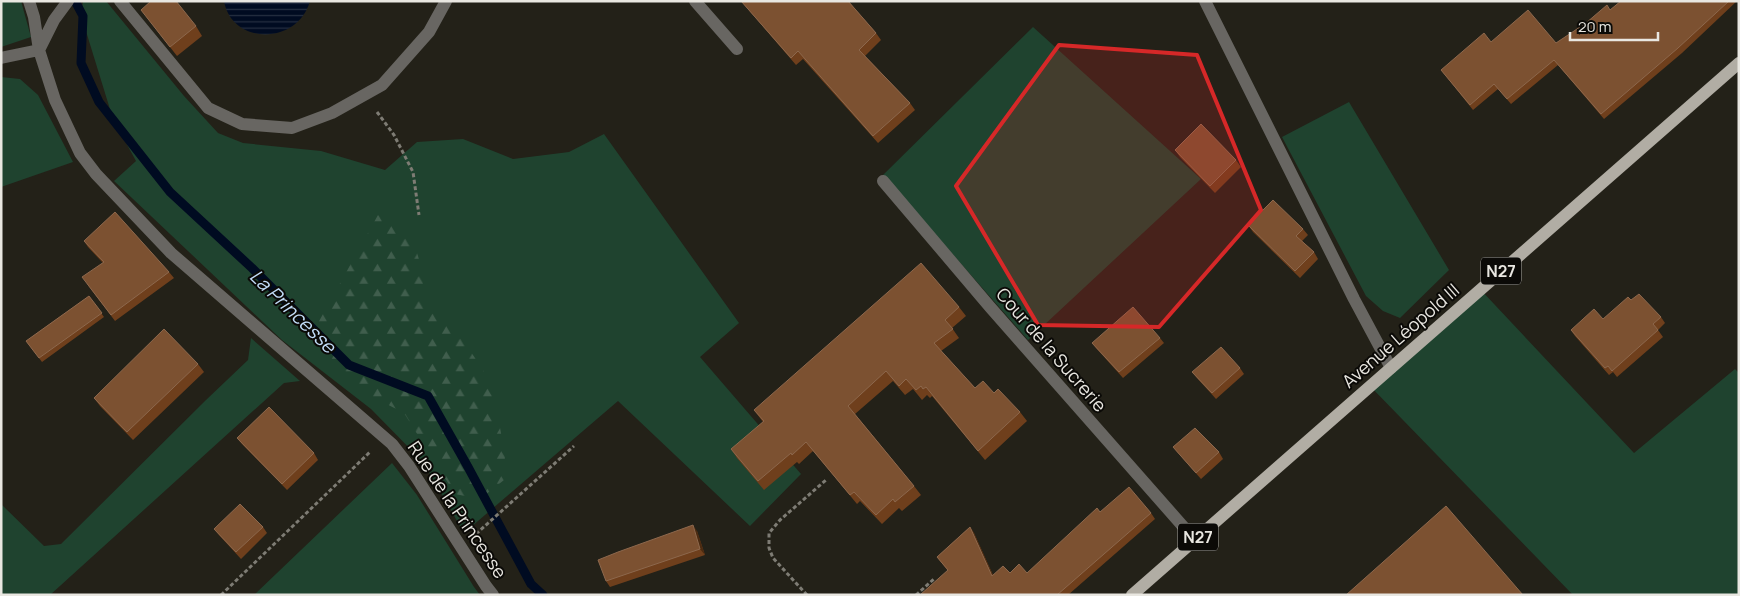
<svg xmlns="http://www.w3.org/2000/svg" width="1740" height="596" font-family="Manrope,sans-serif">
	<defs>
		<pattern id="forest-firs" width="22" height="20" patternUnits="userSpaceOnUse" patternTransform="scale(1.25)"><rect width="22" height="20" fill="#1f432f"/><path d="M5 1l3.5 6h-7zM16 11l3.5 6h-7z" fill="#405e4d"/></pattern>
		<pattern id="water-rules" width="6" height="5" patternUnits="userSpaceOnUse" patternTransform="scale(1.25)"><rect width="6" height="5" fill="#000b21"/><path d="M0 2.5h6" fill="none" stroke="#252f41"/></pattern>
	</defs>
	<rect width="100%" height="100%" fill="#232118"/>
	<path fill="#1f432f" d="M 1,1 L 21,1 L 31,37 L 1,47 Z
		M 83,1 L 106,1 L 184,96 L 218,133 L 243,143 L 321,151 L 385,170 L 417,142 L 463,139 L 513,159 L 569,152 L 604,134 L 739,323 L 700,357 L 801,474 L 750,526 L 618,401 L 464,533 L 423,462 L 371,409 L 282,340 L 114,181 L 136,161 L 113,119 L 81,15 Z
		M 1033,27 L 1201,179 L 1028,340 L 883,175 Z
		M 1,77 L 20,79 L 38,95 L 73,162 L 1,187 Z
		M 1349,102 L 1449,270 L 1400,318 L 1383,311 L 1366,296 L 1282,137 Z
		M 1479,288 L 1634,453 L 1735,369 L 1739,373 L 1739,595 L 1573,595 L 1368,384 Z
		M 251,338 L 300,381 L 284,383 L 50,595 L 1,595 L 1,504 L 44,546 L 61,544 L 206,400 L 248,360 Z
		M 392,463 L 417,495 L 474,587 L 480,595 L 254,595 Z"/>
	<path fill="url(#forest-firs)" d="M 378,215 L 408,228 C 420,259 425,274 423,308 L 452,323 L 492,384 L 505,455 L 504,480 L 480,499 L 455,494 L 404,413 L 342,381 L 308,341 Z"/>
	<path fill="url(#water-rules)" d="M 224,1 L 310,1 C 298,45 232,46 224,1 Z"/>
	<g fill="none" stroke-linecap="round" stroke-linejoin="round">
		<path stroke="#000b21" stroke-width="9" d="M 75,1 L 83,16 L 81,63 L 99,102 L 170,192 L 252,268 L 349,365 L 428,396 L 468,467 L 531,584 L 543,595"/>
		<path stroke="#7e7c74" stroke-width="3" stroke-dasharray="4 2.5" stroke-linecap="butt" d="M 377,112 L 394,135 L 413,172 L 419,215
			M 476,534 L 574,446
			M 221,595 L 370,452
			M 807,595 L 773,558 L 769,548 L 769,533 L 780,520 L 826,480
			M 916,595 L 935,578"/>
		<path stroke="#686662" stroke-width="12" d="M 29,1 L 34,17 L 39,50
			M 120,1 L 208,108 L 242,124 L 292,128 L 332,113 L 382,85 L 429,32 L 446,1
			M 695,1 L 737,49
			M 1205,1 L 1354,299 L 1391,368
			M 39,50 L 54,20 L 68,1
			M 1,58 L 39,50 L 55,100 L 80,153 L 96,174 L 171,253 L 392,444 L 409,466 L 486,586 L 493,595
			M 883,181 L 990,307 L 1195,540"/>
		<path stroke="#b1ada4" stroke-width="12" d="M 1132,595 L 1739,63"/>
	</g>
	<path fill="#6f3f1c" d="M 741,1 L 848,1 L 876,33 L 881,40 L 865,56 L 910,103 L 915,110 L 878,143 L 803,59 L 796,65 Z
		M 1621,1 L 1737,1 L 1682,53 L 1604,119 L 1558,65 L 1511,104 L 1498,89 L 1473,110 L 1441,70 L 1491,42 L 1556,43 L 1610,10 Z
		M 141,10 L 196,26 L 202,36 L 177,56 Z
		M 1175,150 L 1236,160 L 1241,167 L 1215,193 L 1180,157 Z
		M 1248,225 L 1303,229 L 1308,235 L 1302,241 L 1314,252 L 1318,259 L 1300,278 L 1253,232 Z
		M 84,241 L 169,272 L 174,278 L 115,321 L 87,284 L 103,263 L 88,247 Z
		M 89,296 L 104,317 L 42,362 L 26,341 Z
		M 1631,300 L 1661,317 L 1665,323 L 1658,330 L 1663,337 L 1617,377 L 1613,372 L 1609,375 L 1575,336 L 1571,330 L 1603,319 Z
		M 959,307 L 966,316 L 952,328 L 959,338 L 941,351 L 975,388 L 994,393 L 1020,412 L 1027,421 L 985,460 L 932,396 L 930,398 L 927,395 L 922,400 L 913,389 L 905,395 L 893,381 L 855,414 L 914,486 L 921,495 L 902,511 L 899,508 L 882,524 L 860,501 L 857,504 L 813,451 L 799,464 L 797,462 L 764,490 L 737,458 L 731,449 L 763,422 L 754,410 Z
		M 1160,338 L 1164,343 L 1123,378 L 1096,348 L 1092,343 Z
		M 198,364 L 204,372 L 133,440 L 100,406 L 94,398 Z
		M 1240,368 L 1244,374 L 1216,399 L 1197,378 L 1192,372 Z
		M 237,438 L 314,453 L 318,460 L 287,490 L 242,444 Z
		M 1173,447 L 1219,452 L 1223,459 L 1201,479 L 1178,453 Z
		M 1100,512 L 1151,513 L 1155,519 L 1068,595 L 920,595 L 948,571 L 937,557 L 970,527 L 974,533 L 993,575 L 1010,573 L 1027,573 Z
		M 263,527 L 267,533 L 241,559 L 219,535 L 214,529 Z
		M 697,531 L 705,555 L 610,587 L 606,581 Z"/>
	<path fill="#4b2b11" d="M 693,525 L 697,531 L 705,555 L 700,549 Z
		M 970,527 L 974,533 L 996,582 L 992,576 Z"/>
	<path fill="#7c5131" stroke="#8d684d" d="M 151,1 L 176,1 L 196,26 L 170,47 L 141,10 Z
		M 741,1 L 848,1 L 876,33 L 859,50 L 910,103 L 873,136 L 798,51 L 791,58 Z
		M 1621,1 L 1729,1 L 1678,48 L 1601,114 L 1554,60 L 1507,99 L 1494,84 L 1470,105 L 1441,70 L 1484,33 L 1491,42 L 1528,10 L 1556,43 L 1586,23 L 1607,5 L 1610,10 Z
		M 1201,124 L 1236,160 L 1210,186 L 1175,150 Z
		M 1273,200 L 1303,229 L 1296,236 L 1314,252 L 1295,271 L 1248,225 Z
		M 115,212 L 169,272 L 111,315 L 82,277 L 104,262 L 84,241 Z
		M 921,263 L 959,307 L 945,320 L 953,329 L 934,343 L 975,388 L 983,381 L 994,393 L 998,389 L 1020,412 L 978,451 L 926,387 L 923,389 L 921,386 L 916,390 L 906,379 L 899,386 L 886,371 L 848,406 L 914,486 L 895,502 L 893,499 L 876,515 L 854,492 L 850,495 L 806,442 L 792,455 L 791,453 L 758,481 L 731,449 L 764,421 L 754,410 Z
		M 1639,294 L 1661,317 L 1653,324 L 1658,330 L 1612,371 L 1608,366 L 1605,368 L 1571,330 L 1594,309 L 1603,319 L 1628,297 L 1631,300 Z
		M 89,296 L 102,313 L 39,358 L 26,341 Z
		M 1133,307 L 1160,338 L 1119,372 L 1092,343 Z
		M 164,329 L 198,364 L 127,432 L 94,398 Z
		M 1221,347 L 1240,368 L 1212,393 L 1192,372 Z
		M 269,407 L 314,453 L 282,484 L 237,438 Z
		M 1195,428 L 1219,452 L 1196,473 L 1173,447 Z
		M 1129,487 L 1151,513 L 1057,595 L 920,595 L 948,570 L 937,557 L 970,527 L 992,576 L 1003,566 L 1010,573 L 1019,564 L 1027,573 L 1097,508 L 1100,512 Z
		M 240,504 L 263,527 L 236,552 L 214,529 Z
		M 1446,506 L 1523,595 L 1346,595 Z
		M 693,525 L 700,549 L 606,581 L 598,560 L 618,552 Z"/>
	<path fill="#d62828" fill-opacity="0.2" stroke="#d62828" stroke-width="4" stroke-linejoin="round" d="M 1059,45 L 1197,55 L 1261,210 L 1159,327 L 1038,325 L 956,186 Z"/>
	<g text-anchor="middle" stroke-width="4" stroke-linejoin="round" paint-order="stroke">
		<g fill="#0b0a07" stroke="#a6a5a0" stroke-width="1">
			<rect x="1481" y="257.5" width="40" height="27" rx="4"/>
			<rect x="1178" y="523.5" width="40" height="27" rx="4"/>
		</g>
		<g font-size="16" font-weight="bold" fill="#e9e7e1">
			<text x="1501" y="277">N27</text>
			<text x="1198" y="543">N27</text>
		</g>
		<g font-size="18" fill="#e9e7e1" stroke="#0b0a07">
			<text transform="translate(1401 336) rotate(-41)" y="6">Avenue Léopold III</text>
			<text transform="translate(1051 350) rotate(49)" y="6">Cour de la Sucrerie</text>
			<text transform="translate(457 510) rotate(56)" y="6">Rue de la Princesse</text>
		</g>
		<g font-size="19" font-style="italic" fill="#c2dcf8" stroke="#0b0a07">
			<text transform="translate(293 311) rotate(44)" y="7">La Princesse</text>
		</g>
	</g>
	<rect width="1740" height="596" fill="none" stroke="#e9e7e1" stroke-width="5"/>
	<path d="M1570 32v8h88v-8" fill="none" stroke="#e9e7e1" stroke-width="2.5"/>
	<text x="1578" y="32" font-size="15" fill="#e9e7e1" stroke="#0b0a07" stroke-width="4" paint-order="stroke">20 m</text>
</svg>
